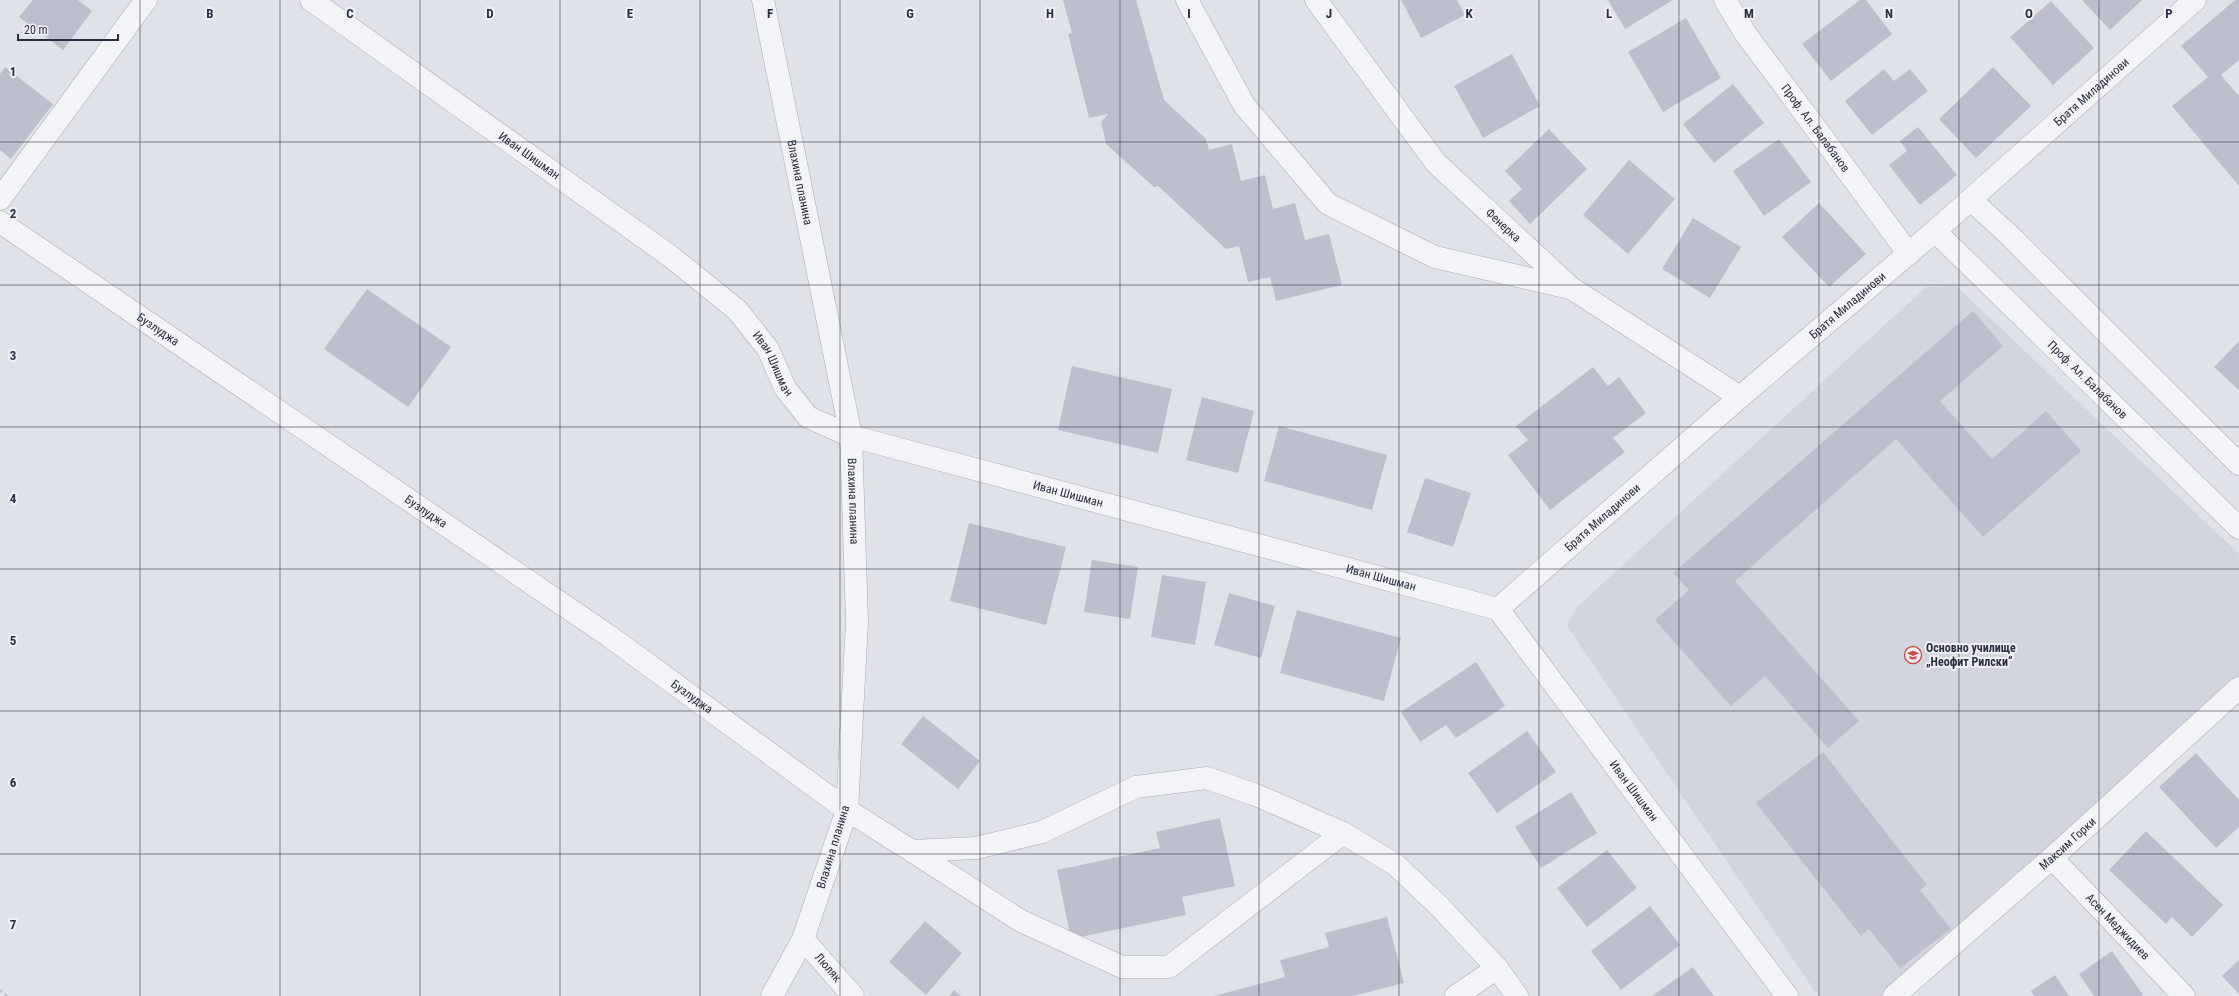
<svg xmlns="http://www.w3.org/2000/svg" width="2239" height="996" font-family="'Roboto Condensed',sans-serif">
	<rect width="100%" height="100%" fill="#e0e2e9"/>
	<path fill="#d2d4de" d="M 1956,286 L 2239,554 L 2239,683 L 1893,996 L 1818,996 L 1567,626 L 1576,608 L 1926,287 Z"/>
	<path fill="#bdc0cc" d="M 33,0 L 78,0 L 92,11 L 63,50 L 19,17 Z
		M 1063,0 L 1136,0 L 1164,100 L 1206,139 L 1209,150 L 1232,144 L 1241,181 L 1265,175 L 1273,209 L 1295,203 L 1305,240 L 1329,234 L 1342,285 L 1276,301 L 1270,277 L 1248,282 L 1239,246 L 1226,249 L 1158,186 L 1154,187 L 1106,144 L 1101,122 L 1108,114 L 1089,118 L 1068,34 L 1072,33 Z
		M 1401,0 L 1457,0 L 1465,15 L 1421,38 Z
		M 1608,0 L 1673,0 L 1625,29 Z
		M 1860,0 L 1866,0 L 1892,34 L 1831,81 L 1802,44 Z
		M 2082,0 L 2142,0 L 2110,30 Z
		M 2235,0 L 2239,0 L 2239,60 L 2221,75 L 2239,96 L 2239,186 L 2172,106 L 2208,77 L 2181,46 Z
		M 2051,1 L 2094,48 L 2053,85 L 2010,37 Z
		M 1686,18 L 1721,78 L 1663,112 L 1628,52 Z
		M 1512,54 L 1540,106 L 1483,138 L 1454,86 Z
		M 5,67 L 53,104 L 11,159 L 0,150 L 0,74 Z
		M 1993,67 L 2031,106 L 1976,158 L 1939,119 Z
		M 1884,69 L 1894,81 L 1910,69 L 1928,91 L 1872,135 L 1845,101 Z
		M 1733,84 L 1764,123 L 1714,163 L 1683,124 Z
		M 1918,127 L 1957,175 L 1920,205 L 1889,165 L 1907,151 L 1900,141 Z
		M 1549,129 L 1587,169 L 1530,224 L 1509,201 L 1522,189 L 1505,171 Z
		M 1779,139 L 1811,182 L 1764,216 L 1733,171 Z
		M 1629,160 L 1675,199 L 1628,254 L 1583,215 Z
		M 1819,203 L 1866,254 L 1829,287 L 1782,237 Z
		M 1693,218 L 1741,247 L 1710,298 L 1662,269 Z
		M 367,289 L 451,347 L 408,407 L 324,349 Z
		M 1973,311 L 2003,346 L 1940,401 L 1992,459 L 2046,411 L 2081,451 L 1983,537 L 1896,439 L 1735,581 L 1859,721 L 1828,748 L 1765,676 L 1731,706 L 1655,620 L 1689,590 L 1673,573 Z
		M 2239,341 L 2239,390 L 2214,367 Z
		M 1072,366 L 1172,389 L 1158,453 L 1058,430 Z
		M 1593,367 L 1608,386 L 1619,377 L 1646,413 L 1613,438 L 1625,452 L 1550,510 L 1508,455 L 1528,440 L 1516,426 Z
		M 1202,397 L 1254,411 L 1238,473 L 1186,460 Z
		M 1279,426 L 1387,455 L 1372,510 L 1264,481 Z
		M 1425,478 L 1471,493 L 1453,547 L 1407,532 Z
		M 969,523 L 1066,547 L 1046,625 L 950,601 Z
		M 1092,560 L 1138,567 L 1130,619 L 1084,612 Z
		M 1162,575 L 1206,582 L 1195,645 L 1151,637 Z
		M 1229,593 L 1275,606 L 1261,658 L 1214,645 Z
		M 1297,610 L 1401,638 L 1384,701 L 1280,673 Z
		M 1476,662 L 1505,706 L 1456,738 L 1446,725 L 1420,742 L 1401,712 Z
		M 923,716 L 980,761 L 958,789 L 901,744 Z
		M 1527,731 L 1556,772 L 1497,813 L 1468,773 Z
		M 1823,752 L 1927,885 L 1920,890 L 1951,929 L 1900,968 L 1869,929 L 1861,936 L 1756,803 Z
		M 2196,753 L 2239,800 L 2239,827 L 2216,848 L 2159,787 Z
		M 1571,792 L 1597,833 L 1541,868 L 1515,827 Z
		M 1220,818 L 1235,886 L 1182,897 L 1186,915 L 1071,939 L 1057,870 L 1160,848 L 1156,832 Z
		M 2146,831 L 2223,905 L 2192,937 L 2172,917 L 2166,924 L 2109,870 Z
		M 1607,850 L 1637,888 L 1587,927 L 1557,888 Z
		M 1650,906 L 1680,945 L 1621,990 L 1591,951 Z
		M 1387,917 L 1404,983 L 1353,996 L 1214,996 L 1285,977 L 1280,960 L 1329,947 L 1325,933 Z
		M 925,921 L 962,953 L 926,995 L 889,962 Z
		M 2112,951 L 2143,995 L 2141,996 L 2094,996 L 2079,974 Z
		M 2239,960 L 2239,994 L 2222,976 Z
		M 1693,967 L 1714,996 L 1652,996 Z
		M 2055,975 L 2069,996 L 2034,996 L 2031,991 Z
		M 954,990 L 961,996 L 949,996 Z"/>
	<g fill="none" stroke-linecap="round" stroke-linejoin="round">
		<g stroke="#a9acb6" stroke-width="23">
			<g id="minor">
				<path id="s1" d="M 311,0 L 670,256 L 737,310 L 768,349 L 785,388 L 808,417 L 851,436 L 1498,609 L 1787,996"/>
				<path id="s2" d="M 763,0 L 851,436 L 857,622 L 847,810 L 803,939 L 772,996"/>
				<path d="M 1187,0 L 1244,105 L 1328,204 L 1435,257 L 1570,288"/>
				<path id="s3" d="M 1316,0 L 1436,163 L 1571,288 L 1740,397"/>
				<path id="s4" d="M 1725,0 L 1745,33 L 1909,254"/>
				<path d="M 0,199 L 146,0"/>
				<path d="M 1971,200 L 2007,233 L 2239,464"/>
				<path id="s5" d="M 0,222 L 609,636 L 847,810 L 912,851 L 976,848 L 1042,832 L 1136,787 L 1207,778 L 1256,795 L 1343,833 L 1396,865 L 1439,906 L 1497,968 L 1517,996"/>
				<path id="s6" d="M 1935,231 L 2239,528"/>
				<path id="s7" d="M 1498,609 L 1740,397 L 1935,231 L 2195,0"/>
				<path d="M 912,851 L 1021,921 L 1122,967 L 1169,967 L 1343,833"/>
				<path id="s8" d="M 2052,858 L 2184,996"/>
				<path id="s9" d="M 803,939 L 853,996"/>
				<path d="M 1456,996 L 1497,968"/>
				<path id="s10" d="M 1894,996 L 2052,858 L 2239,688"/>
			</g>
		</g>
		<path stroke="#bec0c7" stroke-width="2.5" stroke-dasharray="3 3" stroke-linecap="butt" d="M 0,990 L 7,996"/>
		<use href="#minor" stroke="#f3f4f7" stroke-width="22"/>
	</g>
	<path fill="none" stroke="#292d40" stroke-width="1" stroke-opacity="0.55" d="M 140,0 L 140,996M 280,0 L 280,996M 420,0 L 420,996M 560,0 L 560,996M 700,0 L 700,996M 840,0 L 840,996M 980,0 L 980,996M 1120,0 L 1120,996M 1259,0 L 1259,996M 1399,0 L 1399,996M 1539,0 L 1539,996M 1679,0 L 1679,996M 1819,0 L 1819,996M 1959,0 L 1959,996M 2099,0 L 2099,996M 0,142 L 2239,142M 0,285 L 2239,285M 0,427 L 2239,427M 0,569 L 2239,569M 0,711 L 2239,711M 0,854 L 2239,854"/>
	<defs>
		<g id="school-ring" transform="scale(0.9)"><circle r="9.5" fill="#f0f1f6" stroke="#cc4f47" stroke-width="1.5"/><path d="M0-5L7-2L0 1L-7-2ZM-4 1L0 2.5L4 1V4Q0 6-4 4Z" fill="#cc4f47"/></g>
	</defs>
	<g fill-rule="evenodd">
		<use href="#school-ring" x="1913" y="655"/>
	</g>
	<g text-anchor="middle" stroke-width="4" stroke-linejoin="round" paint-order="stroke">
		<g font-size="12" fill="#292d40" stroke="#f0f1f6">
			<text dy="4" stroke="none"><textPath href="#s7" startOffset="787">Братя Миладинови</textPath></text>
			<text dy="4" stroke="none"><textPath href="#s4" startOffset="157">Проф. Ал. Балабанов</textPath></text>
			<text dy="4" stroke="none"><textPath href="#s1" startOffset="268">Иван Шишман</textPath></text>
			<text dy="4" stroke="none"><textPath href="#s2" startOffset="186">Влахина планина</textPath></text>
			<text dy="4" stroke="none"><textPath href="#s3" startOffset="294">Фенерка</textPath></text>
			<text dy="4" stroke="none"><textPath href="#s7" startOffset="463">Братя Миладинови</textPath></text>
			<text dy="4" stroke="none"><textPath href="#s5" startOffset="191">Бузлуджа</textPath></text>
			<text dy="4" stroke="none"><textPath href="#s1" startOffset="592">Иван Шишман</textPath></text>
			<text dy="4" stroke="none"><textPath href="#s6" startOffset="213">Проф. Ал. Балабанов</textPath></text>
			<text dy="4" stroke="none"><textPath href="#s1" startOffset="928">Иван Шишман</textPath></text>
			<text dy="4" stroke="none"><textPath href="#s2" startOffset="510">Влахина планина</textPath></text>
			<text dy="4" stroke="none"><textPath href="#s5" startOffset="515">Бузлуджа</textPath></text>
			<text dy="4" stroke="none"><textPath href="#s7" startOffset="139">Братя Миладинови</textPath></text>
			<text dy="4" stroke="none"><textPath href="#s1" startOffset="1252">Иван Шишман</textPath></text>
			<text dy="4" stroke="none"><textPath href="#s5" startOffset="839">Бузлуджа</textPath></text>
			<text dy="4" stroke="none"><textPath href="#s1" startOffset="1600">Иван Шишман</textPath></text>
			<text dy="4" stroke="none"><textPath href="#s10" startOffset="231">Максим Горки</textPath></text>
			<text transform="translate(833 847) rotate(-73)" y="4">Влахина планина</text>
			<text dy="4" stroke="none"><textPath href="#s8" startOffset="95">Асен Меджидиев</textPath></text>
			<text dy="4" stroke="none"><textPath href="#s9" startOffset="38">Люляк</textPath></text>
		</g>
		<g font-size="12" font-weight="bold" fill="#292d40" stroke="#f0f1f6" text-anchor="start">
			<text x="1926" y="652">Основно училище<tspan x="1926" dy="14">„Неофит Рилски“</tspan></text>
		</g>
	</g>
	<g font-size="13" text-anchor="middle" font-weight="bold" fill="#292d40" stroke="#f0f1f6" stroke-width="4" stroke-linejoin="round" paint-order="stroke">
		<text x="210" y="18">B</text>
		<text x="350" y="18">C</text>
		<text x="490" y="18">D</text>
		<text x="630" y="18">E</text>
		<text x="770" y="18">F</text>
		<text x="910" y="18">G</text>
		<text x="1050" y="18">H</text>
		<text x="1189" y="18">I</text>
		<text x="1329" y="18">J</text>
		<text x="1469" y="18">K</text>
		<text x="1609" y="18">L</text>
		<text x="1749" y="18">M</text>
		<text x="1889" y="18">N</text>
		<text x="2029" y="18">O</text>
		<text x="2169" y="18">P</text>
		<text x="13" y="76">1</text>
		<text x="13" y="218">2</text>
		<text x="13" y="360">3</text>
		<text x="13" y="503">4</text>
		<text x="13" y="645">5</text>
		<text x="13" y="787">6</text>
		<text x="13" y="929">7</text>
	</g>
	<path d="M18 34v6h100v-6" fill="none" stroke="#292d40" stroke-width="2"/>
	<text x="24" y="34" font-size="12" fill="#292d40" stroke="#f0f1f6" stroke-width="3" paint-order="stroke">20 m</text>
</svg>
